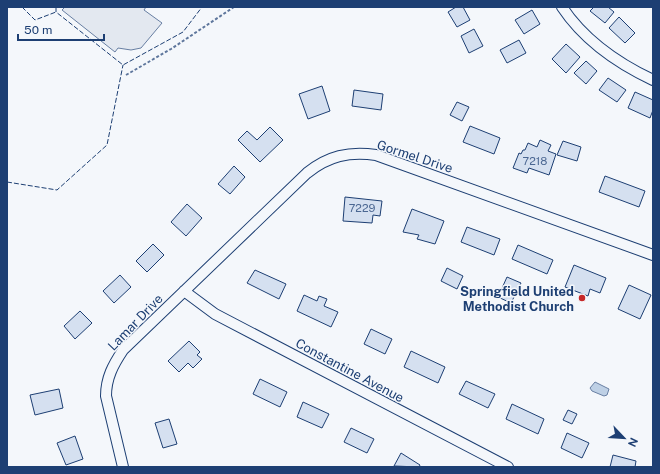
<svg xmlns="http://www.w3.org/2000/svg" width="660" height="474" font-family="'Public Sans',sans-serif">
	<rect width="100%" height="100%" fill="#f4f7fb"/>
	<path fill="#e3e8f0" stroke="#687fa3" d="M 65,7 L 146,7 L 144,10 L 162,23 L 141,48 L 131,50 L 118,48 L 115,52 L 62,10 Z"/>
	<path fill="#bed0e5" stroke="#687fa3" d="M 595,382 L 609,389 L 607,395 L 604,396 L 592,391 L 590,388 Z"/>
	<path fill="#d5e0f0" stroke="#1d3f73" d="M 456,7 L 463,7 L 470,20 L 457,27 L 448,12 Z
		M 594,7 L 608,7 L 614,12 L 605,23 L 590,11 Z
		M 532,10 L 540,24 L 524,34 L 515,20 Z
		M 619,17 L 635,33 L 625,43 L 609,28 Z
		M 474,29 L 483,46 L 469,53 L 461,36 Z
		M 519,40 L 526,53 L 507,63 L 500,50 Z
		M 566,44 L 580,57 L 566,73 L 552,59 Z
		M 586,61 L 597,71 L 586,84 L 574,73 Z
		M 608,78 L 626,90 L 617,102 L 599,90 Z
		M 322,86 L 330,111 L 308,119 L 299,94 Z
		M 354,90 L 383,94 L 381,110 L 352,106 Z
		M 635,92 L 653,100 L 653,110 L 650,118 L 628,108 Z
		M 457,102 L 469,107 L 462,121 L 450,115 Z
		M 470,126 L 500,138 L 494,154 L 463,142 Z
		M 270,127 L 283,140 L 260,162 L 238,140 L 247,131 L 257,140 Z
		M 540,140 L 551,145 L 548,151 L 556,154 L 549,175 L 529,168 L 527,173 L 513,168 L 519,153 L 521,154 L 523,150 L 525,150 L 528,143 L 537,147 Z
		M 563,141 L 581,147 L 577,161 L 557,155 Z
		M 234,166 L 245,177 L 230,194 L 218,184 Z
		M 605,176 L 645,191 L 639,207 L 599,192 Z
		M 345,197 L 382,201 L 380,216 L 373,215 L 372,223 L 343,221 Z
		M 187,204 L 202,218 L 186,236 L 171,222 Z
		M 412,209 L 444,221 L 435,244 L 417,239 L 419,235 L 403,232 Z
		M 467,227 L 500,239 L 494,255 L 461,242 Z
		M 153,244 L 164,255 L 147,272 L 136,261 Z
		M 518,245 L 553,260 L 547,274 L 512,259 Z
		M 574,265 L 606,278 L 600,293 L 590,289 L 588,296 L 565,287 Z
		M 447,268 L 463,276 L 457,289 L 441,281 Z
		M 255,270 L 286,284 L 279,299 L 247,283 Z
		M 120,275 L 131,287 L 114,303 L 103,291 Z
		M 507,277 L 521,283 L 511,303 L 498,297 Z
		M 629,285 L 651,295 L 640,319 L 618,309 Z
		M 304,295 L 317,301 L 319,296 L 327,299 L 324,306 L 338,312 L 331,327 L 297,311 Z
		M 80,311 L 92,323 L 75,339 L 64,326 Z
		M 371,329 L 392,339 L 385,354 L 364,344 Z
		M 189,341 L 200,352 L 197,355 L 202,359 L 193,368 L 188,363 L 179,372 L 168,361 Z
		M 411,351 L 445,367 L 438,383 L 404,367 Z
		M 260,379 L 287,392 L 280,407 L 253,394 Z
		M 466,381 L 495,394 L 488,408 L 459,394 Z
		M 59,389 L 63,408 L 35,415 L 30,395 Z
		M 303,402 L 329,414 L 322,428 L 297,417 Z
		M 512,404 L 544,419 L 538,434 L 506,419 Z
		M 568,410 L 577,414 L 572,424 L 563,420 Z
		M 169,419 L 177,444 L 163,448 L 155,423 Z
		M 351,428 L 374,439 L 367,453 L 344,442 Z
		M 567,433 L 589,443 L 582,458 L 561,448 Z
		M 75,436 L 83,459 L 66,465 L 57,443 Z
		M 401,453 L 420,465 L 419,467 L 394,466 Z
		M 613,455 L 636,461 L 635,467 L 610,467 Z"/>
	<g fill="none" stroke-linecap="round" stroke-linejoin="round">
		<g stroke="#1d3f73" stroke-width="12">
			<path id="minor" d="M 562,7 C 584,40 619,64 653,80
				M 184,291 L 215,314 L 508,467
				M 123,467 L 106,396 C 106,378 113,365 123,350 L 307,173 C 328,156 349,151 376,155 L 653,255"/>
		</g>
		<path stroke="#5e769c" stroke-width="2" stroke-dasharray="3 2" stroke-linecap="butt" d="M 126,75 L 171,49 L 234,7"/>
		<use href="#minor" stroke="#f4f7fb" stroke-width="10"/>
		<path stroke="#1d3f73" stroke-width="1" stroke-dasharray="5 2" stroke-linecap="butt" d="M 22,7 L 35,20 L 56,12
			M 56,7 L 56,12 L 123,65 L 183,32 L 202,7
			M 7,182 L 57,190 L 107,145 L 123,65"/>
	</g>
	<circle fill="#c62828" stroke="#f4f7fb" stroke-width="1.5" cx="582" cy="298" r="4"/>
	<g text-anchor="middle" stroke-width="3" stroke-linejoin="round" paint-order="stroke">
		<g font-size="11" fill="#4b6792">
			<text x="535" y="165">7218</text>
			<text x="362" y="212">7229</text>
		</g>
		<g font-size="13" fill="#1d3f73" stroke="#f4f7fb">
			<text transform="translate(415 156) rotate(18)" y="5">Gormel Drive</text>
			<text transform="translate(135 322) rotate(-46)" y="5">Lamar Drive</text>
			<text transform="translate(350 370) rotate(28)" y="5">Constantine Avenue</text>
		</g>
		<g font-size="13" font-weight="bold" fill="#1d3f73" stroke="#f4f7fb" text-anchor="end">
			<text x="574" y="296">Springfield United<tspan x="574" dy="15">Methodist Church</tspan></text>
		</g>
	</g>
	<rect width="660" height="474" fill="none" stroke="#1d3f73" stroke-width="16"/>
	<g transform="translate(624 438) rotate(115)" stroke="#f4f7fb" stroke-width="3" paint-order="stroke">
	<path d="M0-3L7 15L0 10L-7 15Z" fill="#1d3f73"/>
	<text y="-6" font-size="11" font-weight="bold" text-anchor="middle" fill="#1d3f73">N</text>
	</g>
	<path d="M18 34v6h86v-6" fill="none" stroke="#1d3f73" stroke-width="2"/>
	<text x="24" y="34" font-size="12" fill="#1d3f73" stroke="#f4f7fb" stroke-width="3" paint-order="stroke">50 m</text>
</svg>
